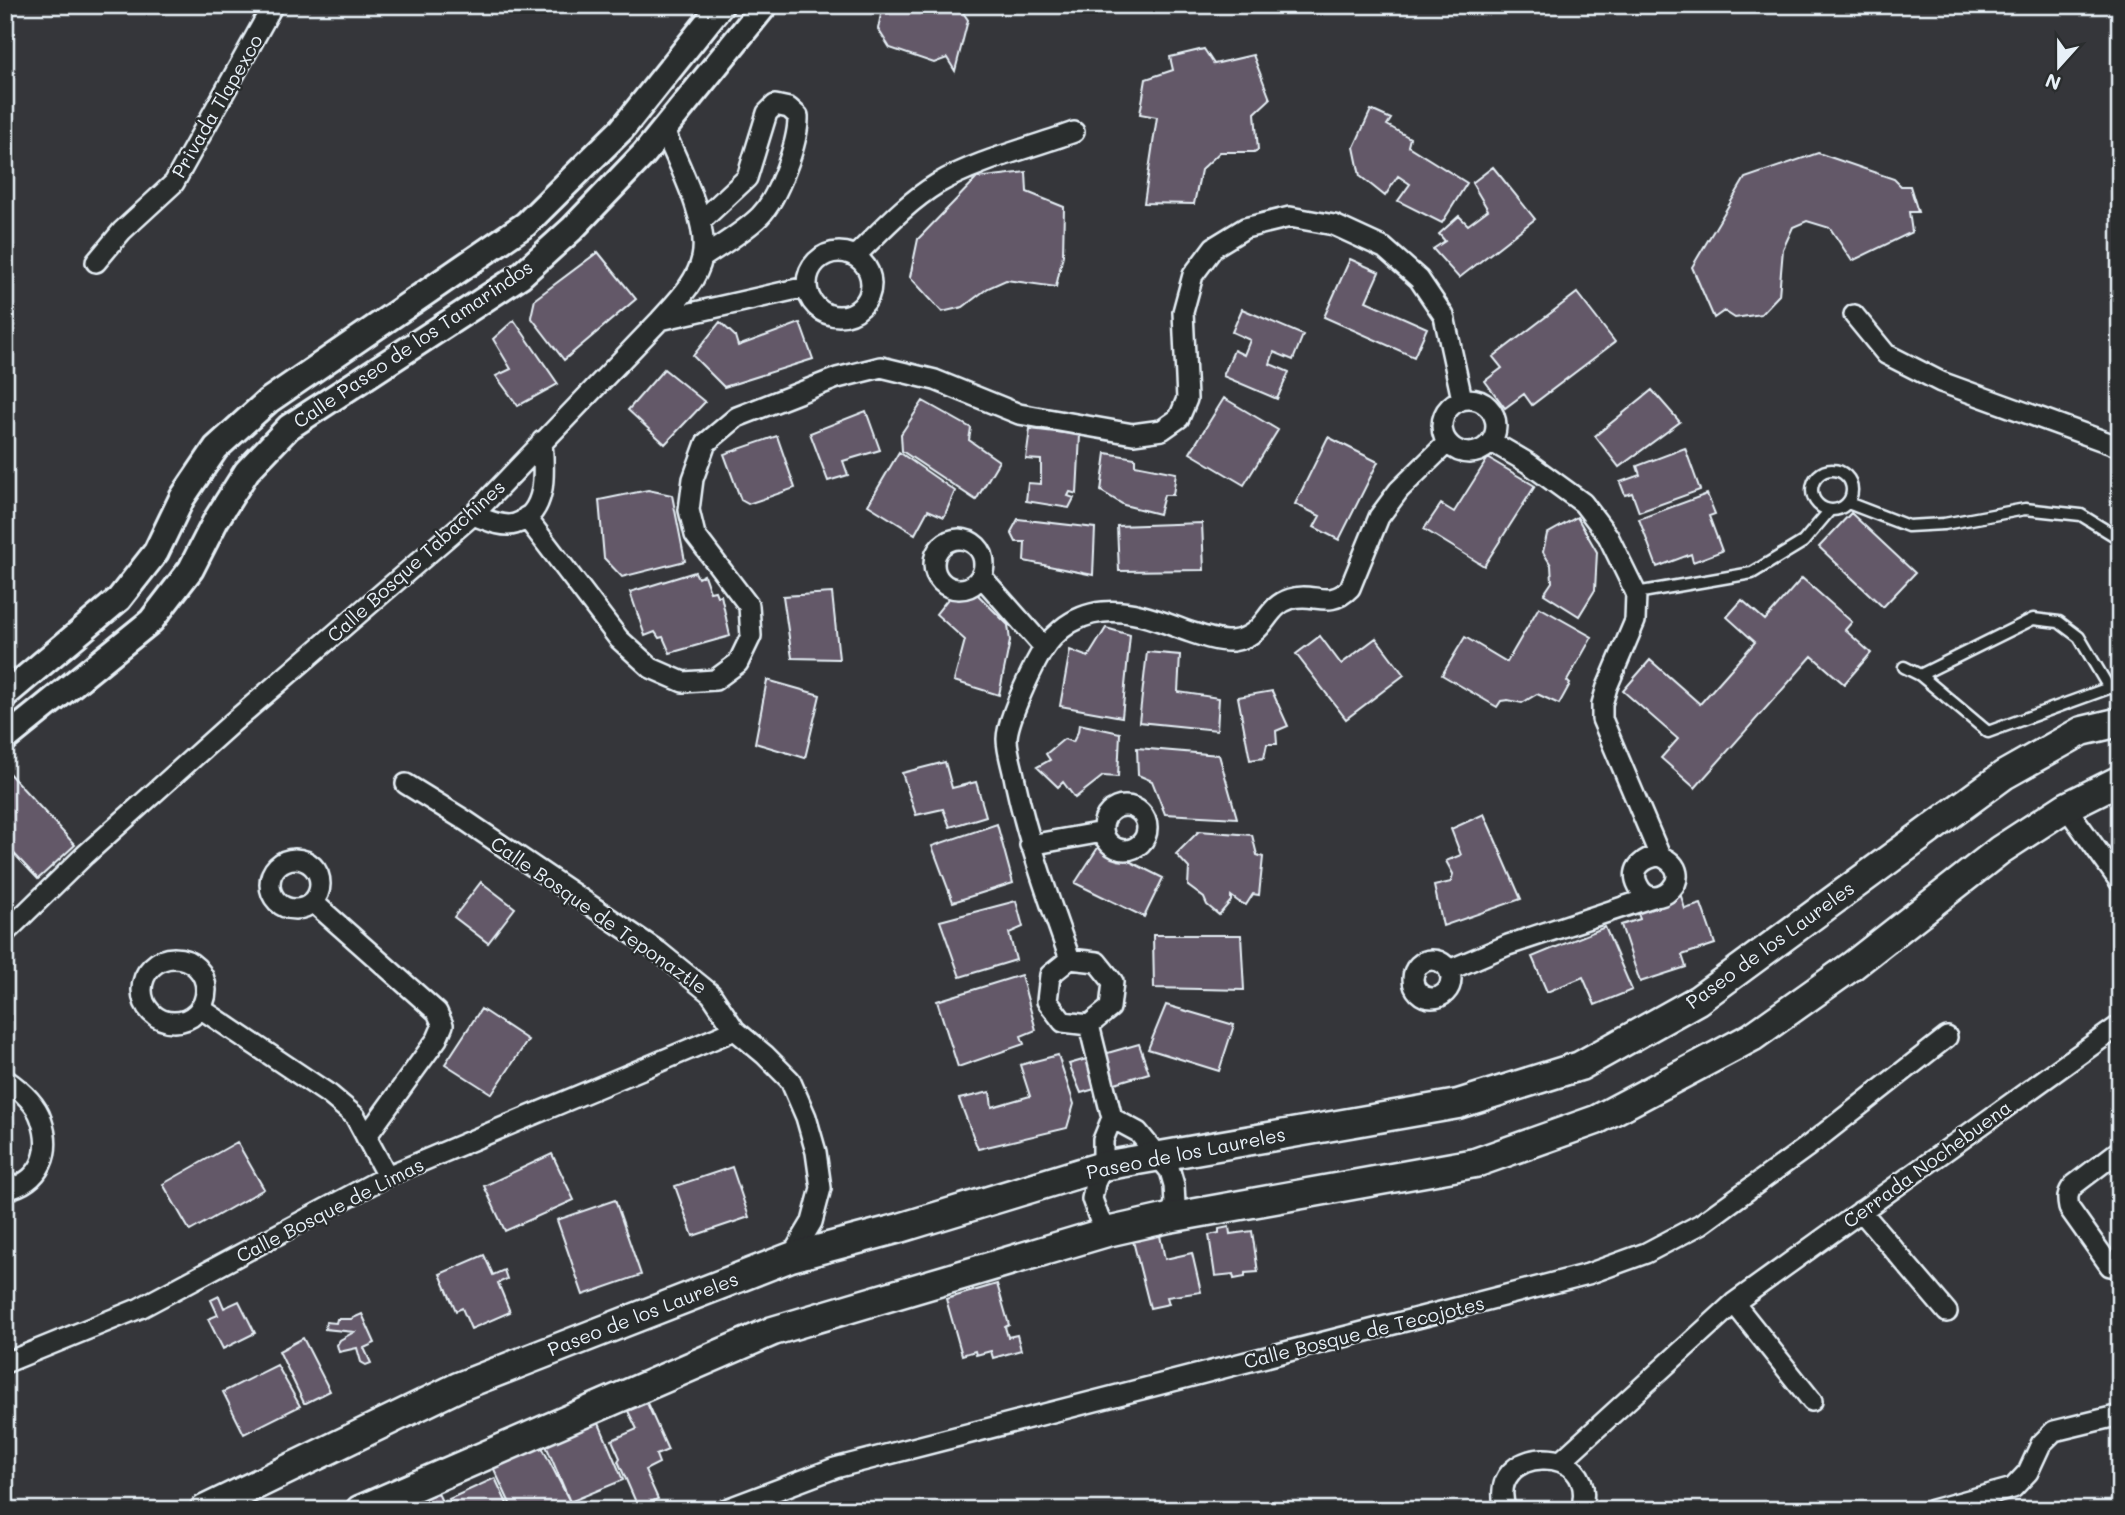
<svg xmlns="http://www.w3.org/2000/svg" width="2125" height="1515" font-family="Mali,sans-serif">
	<rect width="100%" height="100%" fill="#35363a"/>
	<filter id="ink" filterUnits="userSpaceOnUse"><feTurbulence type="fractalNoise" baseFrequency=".0143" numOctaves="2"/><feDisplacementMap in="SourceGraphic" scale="14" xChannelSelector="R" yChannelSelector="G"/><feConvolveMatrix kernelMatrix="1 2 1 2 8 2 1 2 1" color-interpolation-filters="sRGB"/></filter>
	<g filter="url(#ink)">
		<path fill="#635968" stroke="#e8f1f8" stroke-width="2" d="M 883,5 L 958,5 L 968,20 L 955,71 L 947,58 L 934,63 L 890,48 L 878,29 Z
			M 1204,49 L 1214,64 L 1253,55 L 1270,99 L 1255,113 L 1258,150 L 1254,152 L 1220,152 L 1201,170 L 1194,204 L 1144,203 L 1157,117 L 1140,114 L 1146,79 L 1173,70 L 1170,57 Z
			M 1371,110 L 1391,119 L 1387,125 L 1410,138 L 1408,146 L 1467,183 L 1442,223 L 1398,201 L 1410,184 L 1398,176 L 1385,196 L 1360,176 L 1354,147 Z
			M 1818,153 L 1894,179 L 1901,186 L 1910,186 L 1918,212 L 1909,212 L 1912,232 L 1852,261 L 1830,228 L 1807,221 L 1793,227 L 1783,249 L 1779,295 L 1761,314 L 1735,318 L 1724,311 L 1714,318 L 1692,267 L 1745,178 Z
			M 1493,167 L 1535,219 L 1459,278 L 1433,249 L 1445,241 L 1439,234 L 1459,216 L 1468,225 L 1488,210 L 1472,183 Z
			M 1026,172 L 1027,192 L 1064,207 L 1063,255 L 1056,287 L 1006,280 L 988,288 L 963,307 L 942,312 L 910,277 L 918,239 L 977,178 Z
			M 598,252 L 636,299 L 564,360 L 531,317 L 535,299 Z
			M 1350,259 L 1379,272 L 1366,301 L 1427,328 L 1414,357 L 1324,317 Z
			M 1577,293 L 1615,342 L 1532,405 L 1524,394 L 1505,408 L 1485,381 L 1502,368 L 1493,357 Z
			M 1242,309 L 1303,335 L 1293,360 L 1274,352 L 1270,364 L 1289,372 L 1277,399 L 1223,376 L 1234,350 L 1244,355 L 1250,340 L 1232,332 Z
			M 514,320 L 558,384 L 518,406 L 496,376 L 511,369 L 493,339 Z
			M 720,322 L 735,336 L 738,346 L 800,323 L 813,359 L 724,387 L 693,356 Z
			M 664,369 L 705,402 L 665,444 L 628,410 Z
			M 1652,390 L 1680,422 L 1619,467 L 1595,436 Z
			M 1224,398 L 1278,430 L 1244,485 L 1190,453 Z
			M 923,401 L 971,428 L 969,440 L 999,461 L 976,500 L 902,451 L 901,434 Z
			M 866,411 L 880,450 L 843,461 L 848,475 L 828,481 L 810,433 Z
			M 1030,429 L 1080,435 L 1077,494 L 1070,492 L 1068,496 L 1074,498 L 1069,508 L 1026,501 L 1028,483 L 1041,484 L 1041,460 L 1026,459 Z
			M 777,436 L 795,488 L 748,504 L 741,500 L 724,454 Z
			M 1328,437 L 1378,462 L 1339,540 L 1314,527 L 1320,516 L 1295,504 Z
			M 1685,448 L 1700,490 L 1639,512 L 1632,493 L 1625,495 L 1620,482 L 1640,475 L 1637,466 Z
			M 899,452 L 955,491 L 944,517 L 928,510 L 915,534 L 868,505 Z
			M 1106,453 L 1135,458 L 1135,465 L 1176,473 L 1173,495 L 1164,495 L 1159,514 L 1124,505 L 1101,491 Z
			M 1488,458 L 1535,486 L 1484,566 L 1424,529 L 1441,504 L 1454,512 Z
			M 648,490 L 672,495 L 685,561 L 622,577 L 604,558 L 599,500 Z
			M 1707,494 L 1715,514 L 1709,516 L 1722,551 L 1693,562 L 1691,554 L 1657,567 L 1639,519 Z
			M 1851,513 L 1915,573 L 1883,607 L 1819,547 Z
			M 1577,517 L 1597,552 L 1595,590 L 1579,616 L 1544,594 L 1552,582 L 1551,565 L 1543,552 L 1547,534 Z
			M 1018,519 L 1095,528 L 1093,575 L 1024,561 L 1025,542 L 1016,542 L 1011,532 Z
			M 1202,523 L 1204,570 L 1119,571 L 1117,526 Z
			M 695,572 L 698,578 L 704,575 L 710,592 L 715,591 L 717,596 L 721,595 L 730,636 L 670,653 L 663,637 L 659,638 L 655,632 L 645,636 L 630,592 Z
			M 1802,578 L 1852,622 L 1845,630 L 1871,653 L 1844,684 L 1812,656 L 1695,788 L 1661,758 L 1678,739 L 1623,691 L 1650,660 L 1700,704 L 1755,642 L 1727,617 L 1742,600 L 1765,620 Z
			M 963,580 L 1008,625 L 1010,641 L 999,695 L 954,681 L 965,640 L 936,614 Z
			M 832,593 L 839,659 L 792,658 L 783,596 Z
			M 1539,607 L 1592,637 L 1567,681 L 1570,684 L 1559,704 L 1537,694 L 1522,703 L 1508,700 L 1501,701 L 1497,707 L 1442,675 L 1465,637 L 1507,662 Z
			M 1106,628 L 1130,635 L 1122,717 L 1060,706 L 1070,650 L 1088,657 Z
			M 1320,636 L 1341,664 L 1376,638 L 1404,675 L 1346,719 L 1296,654 Z
			M 1147,652 L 1180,655 L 1178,692 L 1219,698 L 1217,730 L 1139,722 Z
			M 767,680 L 820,695 L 805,758 L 755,743 Z
			M 1272,691 L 1288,726 L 1276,731 L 1277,744 L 1267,744 L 1264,758 L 1250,760 L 1238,697 Z
			M 1079,724 L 1120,733 L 1118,777 L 1103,776 L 1075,798 L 1063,782 L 1058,787 L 1037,767 L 1050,760 L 1046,754 L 1064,739 L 1073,742 L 1078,732 Z
			M 1137,748 L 1219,755 L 1237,818 L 1165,814 L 1152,781 L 1138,775 Z
			M 945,762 L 952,788 L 976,782 L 986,816 L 950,827 L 943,809 L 916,815 L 902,773 Z
			M 5,769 L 75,845 L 38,879 L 5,844 Z
			M 1484,814 L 1521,899 L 1443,926 L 1434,886 L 1451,882 L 1453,874 L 1446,861 L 1461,855 L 1451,829 Z
			M 997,824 L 1013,883 L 953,902 L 932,846 Z
			M 1199,831 L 1252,835 L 1257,855 L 1263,857 L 1259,895 L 1253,894 L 1246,905 L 1239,902 L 1231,896 L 1231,901 L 1219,915 L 1207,905 L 1204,898 L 1188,886 L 1189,868 L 1176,854 Z
			M 1099,846 L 1163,878 L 1144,917 L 1075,883 Z
			M 481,882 L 515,908 L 488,943 L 454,917 Z
			M 1681,896 L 1685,909 L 1701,904 L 1715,944 L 1682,955 L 1686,967 L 1640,982 L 1621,925 L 1640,919 L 1637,911 Z
			M 1016,901 L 1023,927 L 1009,933 L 1016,960 L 960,977 L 940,921 Z
			M 1605,927 L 1632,990 L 1595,1005 L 1583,977 L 1547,992 L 1532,957 Z
			M 1153,935 L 1241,935 L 1244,990 L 1154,988 Z
			M 1021,975 L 1036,1030 L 1021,1036 L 1024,1044 L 958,1067 L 937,1001 Z
			M 1166,1005 L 1234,1025 L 1219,1071 L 1148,1049 Z
			M 481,1009 L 528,1040 L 492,1094 L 445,1064 Z
			M 1139,1044 L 1149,1073 L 1081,1093 L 1069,1064 Z
			M 1058,1055 L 1074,1104 L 1067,1128 L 978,1149 L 959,1099 L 990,1092 L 992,1107 L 1030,1096 L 1020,1065 Z
			M 237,1142 L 264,1189 L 190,1231 L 163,1184 Z
			M 552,1154 L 574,1200 L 505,1231 L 484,1186 Z
			M 732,1167 L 749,1217 L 693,1236 L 675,1186 Z
			M 615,1200 L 641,1275 L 583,1295 L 557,1220 Z
			M 1229,1227 L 1230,1234 L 1252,1231 L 1258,1272 L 1245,1273 L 1245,1277 L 1234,1279 L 1233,1274 L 1215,1276 L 1209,1235 L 1219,1233 L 1219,1229 Z
			M 1159,1231 L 1165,1259 L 1192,1253 L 1201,1292 L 1167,1297 L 1169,1304 L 1150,1308 L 1132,1237 Z
			M 484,1255 L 493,1275 L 504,1270 L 507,1279 L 498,1283 L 510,1312 L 471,1329 L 462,1308 L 456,1311 L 440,1274 Z
			M 997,1284 L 1009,1325 L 1005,1327 L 1008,1337 L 1017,1335 L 1021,1350 L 993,1358 L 991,1351 L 976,1355 L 975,1351 L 962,1355 L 946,1299 Z
			M 219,1296 L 224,1308 L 239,1301 L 255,1333 L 223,1349 L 208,1319 L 218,1315 L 211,1300 Z
			M 362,1314 L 375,1343 L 364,1348 L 371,1363 L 366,1365 L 361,1362 L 357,1348 L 339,1352 L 337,1345 L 340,1340 L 354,1332 L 325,1329 L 326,1322 L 336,1323 L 337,1319 L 351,1319 Z
			M 303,1338 L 330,1391 L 306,1403 L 304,1403 L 279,1351 Z
			M 277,1365 L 300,1406 L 244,1434 L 223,1392 Z
			M 647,1403 L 668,1450 L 656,1455 L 659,1463 L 645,1470 L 658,1499 L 638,1507 L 618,1461 L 620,1458 L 612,1440 L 637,1429 L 628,1411 Z
			M 598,1421 L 623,1480 L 570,1502 L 545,1443 Z
			M 541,1445 L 570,1502 L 553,1510 L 513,1510 L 493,1467 Z
			M 495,1478 L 510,1510 L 454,1510 L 449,1499 Z
			M 436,1489 L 446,1510 L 400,1510 L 398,1507 Z"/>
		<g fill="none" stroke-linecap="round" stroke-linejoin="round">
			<g stroke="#e8f1f8" stroke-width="15">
				<path id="service" d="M1812 490a20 20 0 1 1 40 0a20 20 0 1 1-40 0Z
					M 1848,503 L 1908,526 L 1944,524 L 2025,509 L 2081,515 L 2120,539
					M 1636,593 L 1752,573 L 1803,542 L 1830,510
					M 1904,667 L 1920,675 L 1988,732 L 2109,688 L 2120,687
					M 1920,675 L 2033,619 L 2059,622 L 2079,637 L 2109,688"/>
			</g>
			<g stroke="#e8f1f8" stroke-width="24">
				<path id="minor" d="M 701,221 L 747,178 L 767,113 L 775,105 L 789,108 L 798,116 C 799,141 778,198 760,216 C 744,232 721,245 702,258
					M807 284a32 32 0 1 1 64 0a32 32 0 1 1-64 0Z
					M 855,256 C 881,231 906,203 937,184 C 973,162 1033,147 1074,132
					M 96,262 L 122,231 L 174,183 L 273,5
					M 1854,315 L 1886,354 L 1941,382 L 2120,447
					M 660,320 L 806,287
					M1442 426a27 27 0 1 1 54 0a27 27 0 1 1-54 0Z
					M 1492,442 L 1528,463 L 1583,503 L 1608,536 L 1636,593 L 1635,621 L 1607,687 L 1602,704 L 1602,719 L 1660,856 C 1703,874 1653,918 1638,885 C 1629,868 1645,857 1660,856
					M 473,515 C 485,519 502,528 515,524 C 549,513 544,469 542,441
					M 526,517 L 619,639 L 651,668 L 683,682 L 715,680 L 738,663 L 751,636 L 749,606 L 695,535 L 689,510 L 693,479 L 706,443 L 737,417 L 837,378 L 881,367 L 935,380 L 1019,414 L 1133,434 L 1162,430 L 1179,418 L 1187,399 L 1183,312 L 1193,275 L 1214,247 L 1245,228 L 1290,217 L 1334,225 L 1384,248 L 1419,279 L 1444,316 L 1462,399
					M934 564a25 25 0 1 1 50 0a25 25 0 1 1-50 0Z
					M 981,576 L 1043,646
					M 406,784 L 466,821 L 658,951 L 711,994 L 735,1030 L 765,1055 L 790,1080 L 806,1117 L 816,1152 L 821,1188 L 812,1222 L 791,1257
					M1103 828a22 22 0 1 1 44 0a22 22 0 1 1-44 0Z
					M 2066,807 L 2120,882
					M 1030,845 L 1103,832
					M270 884a25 25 0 1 1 50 0a25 25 0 1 1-50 0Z
					M 313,902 L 437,1012 L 443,1025 L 437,1039 L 366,1137
					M 5,933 L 85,855 L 233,722 L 473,515 L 660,320 C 676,302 697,282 702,258 C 710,223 678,163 664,130
					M142 990a32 32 0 1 1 64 0a32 32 0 1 1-64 0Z
					M 1070,959 C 1049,900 1028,842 1015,781 C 1013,768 1007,752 1007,739 C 1007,722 1027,680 1035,664 C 1048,637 1071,615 1103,612 C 1134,609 1162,622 1190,632 C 1202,636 1219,642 1232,641 C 1267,636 1264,607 1290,599 C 1313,591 1329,610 1350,588 L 1379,517 L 1399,490 L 1446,444
					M 1070,959 L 1097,962 L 1113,982 L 1110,1008 L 1089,1025 L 1063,1022 L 1047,1001 L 1050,975 Z
					M1413 979a19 19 0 1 1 38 0a19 19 0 1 1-38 0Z
					M 1449,970 L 1508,945 L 1653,897
					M 200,1008 L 330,1095 L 355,1116 L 387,1176
					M 1089,1025 L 1112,1118
					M 5,1079 C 18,1088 36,1103 41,1119 C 53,1153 41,1182 5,1190
					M 1861,1211 L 1947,1312
					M 1107,1232 L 1099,1218 L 1092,1199 L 1095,1183 L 1103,1166 L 1103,1140 L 1112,1118 L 1138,1132 L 1170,1171 L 1174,1185 L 1175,1204 L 1169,1218
					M 2110,1266 L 2069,1208 C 2067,1198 2067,1193 2074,1185 L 2120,1150
					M 1734,1303 L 1812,1401
					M 5,1363 L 140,1308 L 387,1176 L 735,1030
					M 1561,1461 L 1734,1303 L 2120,1025
					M 724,1510 L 835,1468 L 1588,1274 L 1646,1253 L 1701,1224 L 1807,1147 L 1947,1037
					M 1506,1510 C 1482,1445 1602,1439 1581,1510
					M 1932,1510 L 2013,1488 L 2028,1472 L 2041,1444 L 2054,1431 L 2120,1415"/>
			</g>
			<g stroke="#e8f1f8" stroke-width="30">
				<path id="tertiary" d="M 5,695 L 119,599 L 156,552 L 182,498 L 216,448 L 268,401 L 526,224 L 622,129 L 721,5
					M 5,739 L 151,621 L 191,569 L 216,520 L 247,471 L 289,427 L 520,276 L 572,229 L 644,154 L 765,5"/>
			</g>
			<g stroke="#e8f1f8" stroke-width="33">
				<path id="secondary" d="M 204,1510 L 458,1387 L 791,1257 L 900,1228 L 1103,1166 L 1458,1104 L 1580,1066 L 1698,1000 L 2004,775 L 2082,731 L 2120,722
					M 360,1510 L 773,1331 L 1107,1232 L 1169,1218 L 1475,1163 L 1596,1120 L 1752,1037 L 1852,966 L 2000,850 L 2066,807 L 2120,780"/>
			</g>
			<use href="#service" stroke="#2a2d2e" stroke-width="10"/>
			<use href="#minor" stroke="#2a2d2e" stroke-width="19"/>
			<use href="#tertiary" stroke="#2a2d2e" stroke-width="24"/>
			<use href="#secondary" stroke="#2a2d2e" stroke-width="28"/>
		</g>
	</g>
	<g text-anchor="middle" stroke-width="5" stroke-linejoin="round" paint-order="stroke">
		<g font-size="19" fill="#e8f1f8" stroke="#2a2d2e">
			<text transform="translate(217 106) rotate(-60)" y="7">Privada Tlapexco</text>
			<text transform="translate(413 344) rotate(-34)" y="7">Calle Paseo de los Tamarindos</text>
			<text transform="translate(416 561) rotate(-42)" y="7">Calle Bosque Tabachines</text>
			<text transform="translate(599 915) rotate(35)" y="7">Calle Bosque de Teponaztle</text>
			<text transform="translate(1770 945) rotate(-36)" y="7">Paseo de los Laureles</text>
			<text transform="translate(1186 1153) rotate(-11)" y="7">Paseo de los Laureles</text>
			<text transform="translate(1927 1164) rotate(-36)" y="7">Cerrada Nochebuena</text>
			<text transform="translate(330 1210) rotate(-27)" y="7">Calle Bosque de Limas</text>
			<text transform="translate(643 1314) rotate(-21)" y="7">Paseo de los Laureles</text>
			<text transform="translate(1364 1332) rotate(-14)" y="7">Calle Bosque de Tecojotes</text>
		</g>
	</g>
	<rect width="2125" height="1515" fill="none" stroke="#2a2d2e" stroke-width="28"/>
	<rect x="14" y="14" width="2097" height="1487" fill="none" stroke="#e8f1f8" stroke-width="2.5" filter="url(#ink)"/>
	<g transform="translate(2059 66) rotate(201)" stroke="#2a2d2e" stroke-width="5" paint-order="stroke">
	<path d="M0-5L12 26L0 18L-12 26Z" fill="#e8f1f8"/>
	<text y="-10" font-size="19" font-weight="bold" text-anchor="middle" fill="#e8f1f8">N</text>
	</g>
</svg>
